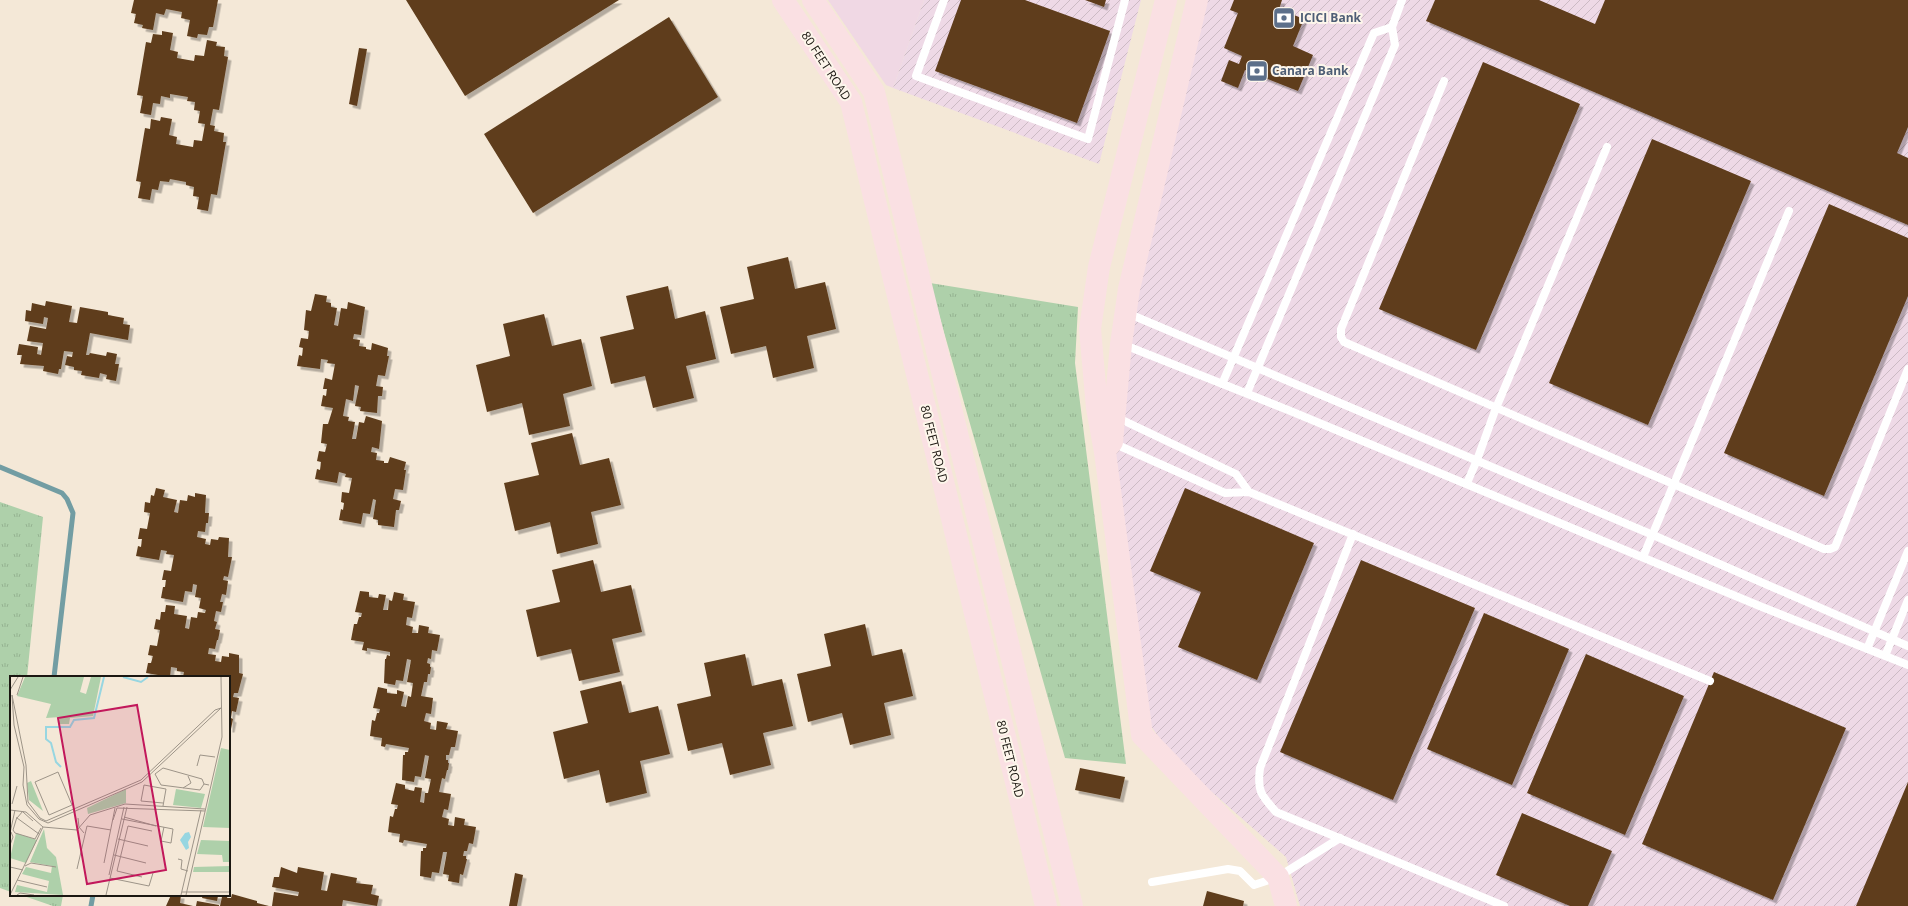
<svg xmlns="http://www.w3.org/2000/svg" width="1908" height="906" font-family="'Open Sans',sans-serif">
	<defs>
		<pattern id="industrial-furrows" width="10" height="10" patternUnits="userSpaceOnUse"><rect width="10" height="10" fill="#eed9e6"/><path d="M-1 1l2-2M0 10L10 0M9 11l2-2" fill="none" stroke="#ccbac4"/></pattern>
		<pattern id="grass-tufts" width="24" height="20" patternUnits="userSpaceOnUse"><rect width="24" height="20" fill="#aed0aa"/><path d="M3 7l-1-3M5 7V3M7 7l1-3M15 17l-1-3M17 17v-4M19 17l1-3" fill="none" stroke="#95b291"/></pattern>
		<filter id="shadow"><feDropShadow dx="3.5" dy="3.5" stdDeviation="0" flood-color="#0004"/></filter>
	</defs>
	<rect width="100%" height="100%" fill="#f4e8d7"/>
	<path fill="#f0d8e4" d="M 828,0 L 924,0 L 893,88 L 886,85 Z"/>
	<path fill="url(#industrial-furrows)" d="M 924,0 L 1141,0 L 1099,164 L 893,88 Z
		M 1206,0 L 1908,0 L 1908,906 L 1300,906 L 1286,857 L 1174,759 L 1144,716 L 1114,456 L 1138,260 Z"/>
	<path fill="url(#grass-tufts)" d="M 930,283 L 1078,307 L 1075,363 L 1126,764 L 1065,758 Z
		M 0,502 L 43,517 L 27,677 L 11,677 L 11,892 L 0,888 Z
		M 21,895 L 63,895 L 61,906 L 53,906 Z"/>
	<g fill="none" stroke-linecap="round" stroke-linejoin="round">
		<path stroke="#729da3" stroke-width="5" d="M 0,467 L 62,493 L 67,499 L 73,513 L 54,677
			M 91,906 L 93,895"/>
	</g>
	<path fill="#5e3d1c" filter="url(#shadow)" d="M 134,0 L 218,0 L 213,27 L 209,27 L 207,35 L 198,34 L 197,38 L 187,36 L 190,20 L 181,18 L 182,12 L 166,9 L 164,15 L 156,13 L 153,30 L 142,28 L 143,25 L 134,23 L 136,14 L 131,13 Z
		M 406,0 L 619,0 L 465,96 Z
		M 961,0 L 1025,0 L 1110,31 L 1077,123 L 935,71 Z
		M 1085,0 L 1106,0 L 1104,7 Z
		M 1234,0 L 1282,0 L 1279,9 L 1304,19 L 1293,46 L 1313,55 L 1298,91 L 1245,70 L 1238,88 L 1221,81 L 1229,60 L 1239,64 L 1242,56 L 1224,48 L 1238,13 L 1230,10 Z
		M 1435,0 L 1539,0 L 1595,24 L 1605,0 L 1908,0 L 1908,127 L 1897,153 L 1908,158 L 1908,225 L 1426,21 Z
		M 669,17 L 718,97 L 533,213 L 484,134 Z
		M 162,31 L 173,33 L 170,50 L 178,52 L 177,58 L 194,61 L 195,55 L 204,56 L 207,40 L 217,42 L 216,46 L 225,47 L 224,56 L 228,57 L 219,110 L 213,109 L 210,125 L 215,126 L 214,131 L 224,133 L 223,142 L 226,142 L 217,195 L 211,194 L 208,211 L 197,209 L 199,197 L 193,196 L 194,187 L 186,185 L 186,182 L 170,179 L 169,182 L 160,181 L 158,190 L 152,189 L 150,200 L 138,198 L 141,182 L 136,181 L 145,128 L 150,129 L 151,119 L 160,121 L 161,117 L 172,119 L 169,135 L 177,137 L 176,144 L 193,147 L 194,140 L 202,141 L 205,124 L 198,123 L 200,111 L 194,110 L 195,102 L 187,101 L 188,97 L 170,94 L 170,98 L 161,96 L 160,104 L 153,103 L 151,115 L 140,113 L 143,96 L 137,95 L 146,42 L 151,43 L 153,34 L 162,35 Z
		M 359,48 L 367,49 L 357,106 L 349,104 Z
		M 1483,62 L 1580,104 L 1476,350 L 1379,309 Z
		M 1652,139 L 1751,181 L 1648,425 L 1549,383 Z
		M 1829,204 L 1908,238 L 1908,296 L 1824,496 L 1724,453 Z
		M 788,257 L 795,289 L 825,282 L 836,329 L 807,336 L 814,368 L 773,378 L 766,346 L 731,354 L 720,307 L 754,299 L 747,267 Z
		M 668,286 L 675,319 L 705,311 L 716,359 L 686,366 L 694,398 L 653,408 L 645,376 L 611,384 L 600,337 L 634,329 L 626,296 Z
		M 315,294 L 327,296 L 326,302 L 331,303 L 331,307 L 337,308 L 334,325 L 338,326 L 341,308 L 347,309 L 348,302 L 365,307 L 361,335 L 354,334 L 353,339 L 360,340 L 359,346 L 366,347 L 366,349 L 371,350 L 372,343 L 388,348 L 387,356 L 389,356 L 385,376 L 378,375 L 376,386 L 383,387 L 382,396 L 378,396 L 377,413 L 360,411 L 361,407 L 355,406 L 359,386 L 355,385 L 353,401 L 346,399 L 343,416 L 349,417 L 348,421 L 355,422 L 352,439 L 356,439 L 359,422 L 364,423 L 366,416 L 382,421 L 379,449 L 372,447 L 371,452 L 377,453 L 376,460 L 384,461 L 384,463 L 388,463 L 390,457 L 406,462 L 404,470 L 406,470 L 403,490 L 395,489 L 393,499 L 401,501 L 399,510 L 396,510 L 394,527 L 378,525 L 378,520 L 373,519 L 376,500 L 373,499 L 370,514 L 363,513 L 361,524 L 339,520 L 341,509 L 343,510 L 344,503 L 341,502 L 342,492 L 349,493 L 352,478 L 345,477 L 346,474 L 339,472 L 337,483 L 315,479 L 317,469 L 320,470 L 321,462 L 317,461 L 319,451 L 325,452 L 327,444 L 321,443 L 323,424 L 328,424 L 333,408 L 321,406 L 323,395 L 326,396 L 327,389 L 323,389 L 325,378 L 332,380 L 335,364 L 327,363 L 328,360 L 321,359 L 320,369 L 297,366 L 299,355 L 302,356 L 303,348 L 299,347 L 301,338 L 308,339 L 309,331 L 304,330 L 306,310 L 311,311 Z
		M 46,301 L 72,306 L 69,322 L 77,323 L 80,307 L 108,312 L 108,315 L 124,318 L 123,324 L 130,325 L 128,340 L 90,333 L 86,355 L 89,355 L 90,353 L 106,356 L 107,352 L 117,354 L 115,364 L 119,364 L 116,381 L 106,379 L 107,375 L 100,373 L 99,378 L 81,375 L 82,371 L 74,370 L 74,367 L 65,365 L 67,356 L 72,357 L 73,352 L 64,351 L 61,369 L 59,369 L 58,374 L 43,371 L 44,366 L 20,364 L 22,355 L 17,355 L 19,344 L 38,347 L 37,354 L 41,355 L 43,343 L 27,341 L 30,326 L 46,329 L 48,318 L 44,317 L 43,324 L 25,321 L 26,310 L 31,311 L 32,303 L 45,306 Z
		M 544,314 L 552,346 L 581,339 L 592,386 L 563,394 L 570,426 L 529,435 L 522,403 L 487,412 L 476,365 L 510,356 L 503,324 Z
		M 572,433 L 580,465 L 609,458 L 621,505 L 591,512 L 598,544 L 557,554 L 550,522 L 515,531 L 504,483 L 539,475 L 531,443 Z
		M 156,488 L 165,490 L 163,497 L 177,500 L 174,512 L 178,513 L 180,500 L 187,501 L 188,495 L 195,497 L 195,493 L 206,495 L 205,513 L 209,513 L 208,523 L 206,523 L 205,532 L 198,531 L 197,537 L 206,539 L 205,544 L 210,545 L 211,539 L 218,540 L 219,537 L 229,538 L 228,557 L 232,557 L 228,577 L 224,576 L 223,580 L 228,581 L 226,595 L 222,594 L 220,602 L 223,602 L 221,612 L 216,611 L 214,621 L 217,622 L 215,629 L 220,630 L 218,640 L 217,640 L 215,649 L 209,648 L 208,654 L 216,655 L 215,661 L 221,662 L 222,656 L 229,657 L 229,653 L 239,655 L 239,673 L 243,674 L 238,693 L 234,693 L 233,697 L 239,698 L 236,712 L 232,711 L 231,718 L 233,719 L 231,729 L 229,729 L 229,677 L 183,677 L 184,672 L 177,671 L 177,668 L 171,667 L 170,677 L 146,673 L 148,663 L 151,663 L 153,656 L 148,655 L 150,645 L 157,646 L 160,630 L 154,629 L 156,619 L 160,620 L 161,612 L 165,612 L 166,605 L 175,606 L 174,614 L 187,616 L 185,628 L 189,629 L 191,617 L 197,618 L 198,612 L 205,613 L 206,610 L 199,608 L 201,598 L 195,597 L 197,585 L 193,584 L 192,592 L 185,591 L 183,602 L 161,598 L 163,587 L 165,587 L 166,580 L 162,580 L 164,570 L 171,571 L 174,555 L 166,554 L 167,551 L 161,550 L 159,560 L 136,556 L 138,546 L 141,547 L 142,539 L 138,539 L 140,528 L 147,529 L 150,513 L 144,512 L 145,502 L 150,503 L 151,495 L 154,496 Z
		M 1185,488 L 1314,543 L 1257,680 L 1178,647 L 1201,592 L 1150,571 Z
		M 593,560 L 601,592 L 631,585 L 642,632 L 612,639 L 620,672 L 579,681 L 571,649 L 537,657 L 526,610 L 560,602 L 552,570 Z
		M 1361,560 L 1475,608 L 1393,800 L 1280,752 Z
		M 360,591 L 369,592 L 369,597 L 378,598 L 379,594 L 386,595 L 383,610 L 388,610 L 389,600 L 392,601 L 394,592 L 404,594 L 403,600 L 415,602 L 412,618 L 407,617 L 406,625 L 413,627 L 412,633 L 418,633 L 419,625 L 429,627 L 428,633 L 440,635 L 437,651 L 432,650 L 431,659 L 428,658 L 427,663 L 430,664 L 430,667 L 431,667 L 430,674 L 428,674 L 427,682 L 424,682 L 421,696 L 433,698 L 431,714 L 426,713 L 424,721 L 431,723 L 430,729 L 436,730 L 437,721 L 448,723 L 446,729 L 458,731 L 455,747 L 451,747 L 449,755 L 446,755 L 446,760 L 448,760 L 448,763 L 449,763 L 448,770 L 447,770 L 445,779 L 442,778 L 439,792 L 451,794 L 448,810 L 444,809 L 442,817 L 449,819 L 448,825 L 454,826 L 455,817 L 465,819 L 464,825 L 476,827 L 473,844 L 469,843 L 467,851 L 464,851 L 463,856 L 466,856 L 466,859 L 467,859 L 463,875 L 460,874 L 459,883 L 448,881 L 449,875 L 443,874 L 447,852 L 443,852 L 439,873 L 432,872 L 431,878 L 420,876 L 421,851 L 423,851 L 423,848 L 426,848 L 427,844 L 404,840 L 403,843 L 399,842 L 400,834 L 388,832 L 390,816 L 393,817 L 395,809 L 397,809 L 398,805 L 391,804 L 396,783 L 405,785 L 405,789 L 414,791 L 415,787 L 422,788 L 420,802 L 424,803 L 425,793 L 428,793 L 431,779 L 425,778 L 429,756 L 425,755 L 421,777 L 415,776 L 414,782 L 402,780 L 403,755 L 405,755 L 405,752 L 408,752 L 409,748 L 386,744 L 385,747 L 381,746 L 382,738 L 370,736 L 372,720 L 375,721 L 377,713 L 379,713 L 380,709 L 373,708 L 378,687 L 387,689 L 387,693 L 397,694 L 397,690 L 404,692 L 401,706 L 406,707 L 408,696 L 411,697 L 413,683 L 407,682 L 411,660 L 407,659 L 403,681 L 396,680 L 395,685 L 384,683 L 385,659 L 386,659 L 387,655 L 390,656 L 390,652 L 367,648 L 367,651 L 362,650 L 364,642 L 351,640 L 354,624 L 357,624 L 359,617 L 361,617 L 362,613 L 355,612 Z
		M 1484,613 L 1569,649 L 1512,785 L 1427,749 Z
		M 865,624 L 872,656 L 902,649 L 913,696 L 884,703 L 891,735 L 850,745 L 842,713 L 808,722 L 797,674 L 831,666 L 824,634 Z
		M 745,654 L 752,686 L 782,679 L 793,726 L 763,733 L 771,765 L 730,775 L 722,743 L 688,751 L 677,704 L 711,696 L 704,663 Z
		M 1586,654 L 1684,696 L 1625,835 L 1527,793 Z
		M 1714,672 L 1846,728 L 1773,900 L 1642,844 Z
		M 621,681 L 629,713 L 658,706 L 670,754 L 640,761 L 647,793 L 606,803 L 599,770 L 564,779 L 553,732 L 588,723 L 580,691 Z
		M 1080,768 L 1125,777 L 1120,799 L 1075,790 Z
		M 1908,782 L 1908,906 L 1856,906 Z
		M 1522,813 L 1612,851 L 1588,906 L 1570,906 L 1496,875 Z
		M 281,867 L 297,873 L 298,867 L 324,872 L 321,890 L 327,891 L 331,873 L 357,878 L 356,883 L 373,885 L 371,894 L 379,896 L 377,906 L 343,900 L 342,906 L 272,906 L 274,892 L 298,896 L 299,892 L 272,887 L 274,877 L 279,877 Z
		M 515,873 L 523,875 L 517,906 L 509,906 Z
		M 1207,891 L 1244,901 L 1243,906 L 1203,906 Z
		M 232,894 L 257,901 L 257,903 L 269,906 L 220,906 L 222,897 L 218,896 L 217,901 L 202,898 L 203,895 L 228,895 L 227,898 L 231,898 Z
		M 171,895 L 181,895 L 180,903 L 193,906 L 166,906 Z
		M 197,901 L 219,905 L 219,906 L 196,906 Z"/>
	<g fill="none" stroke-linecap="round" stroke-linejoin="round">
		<path stroke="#fff" stroke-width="8" d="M 944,0 L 916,76 L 1088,139 L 1125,0
			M 1444,81 L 1341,329 L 1341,337 L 1344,342 L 1824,549 L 1830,549 L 1835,547 L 1908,369
			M 1127,313 L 1653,535 L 1908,646
			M 1122,344 L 1288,410 L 1762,607 L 1908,665
			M 1222,384 L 1374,33 L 1392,27
			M 1247,393 L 1395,45 L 1392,27 L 1402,0
			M 1116,417 L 1236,474 L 1249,492
			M 1113,443 L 1225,493 L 1249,492 L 1710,681
			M 1467,483 L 1477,460 L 1496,408 L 1607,147
			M 1353,534 L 1260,768 C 1257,791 1261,795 1276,812 L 1504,906
			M 1643,557 L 1789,211
			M 1867,649 L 1908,551
			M 1885,656 L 1908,600
			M 1152,882 L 1228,869 L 1240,871 L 1254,885 L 1278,877 L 1340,838"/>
		<path stroke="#fae0e3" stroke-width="22" d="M 783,0 L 851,102 L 1046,906
			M 813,0 L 874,92 L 1072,906
			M 1166,0 L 1099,267 L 1090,329 L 1097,408 L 1105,452 L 1142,735 L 1278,877 L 1286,906
			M 1107,448 L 1112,442 L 1121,344 L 1129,289 L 1197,0"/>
	</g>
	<defs>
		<g id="bank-square" transform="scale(1.15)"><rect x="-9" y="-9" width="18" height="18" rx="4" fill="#5c6f8a" stroke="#fdf6eb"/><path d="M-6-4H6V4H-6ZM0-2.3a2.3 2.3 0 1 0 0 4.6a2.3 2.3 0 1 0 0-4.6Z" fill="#fff"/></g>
	</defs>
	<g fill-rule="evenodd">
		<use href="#bank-square" x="1284" y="18"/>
		<use href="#bank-square" x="1257" y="71"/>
	</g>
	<g text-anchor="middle" stroke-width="4" stroke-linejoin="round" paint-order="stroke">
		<g font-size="12" font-weight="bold" fill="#4e5e75" stroke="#fdf6eb" text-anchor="start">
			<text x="1300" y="22">ICICI Bank</text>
			<text x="1272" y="75">Canara Bank</text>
		</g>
		<g font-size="12" fill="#1b1711" stroke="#fdf6eb">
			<text transform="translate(826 66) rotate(57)" y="4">80 FEET ROAD</text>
			<text transform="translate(934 444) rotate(76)" y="4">80 FEET ROAD</text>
			<text transform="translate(1010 759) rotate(76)" y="4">80 FEET ROAD</text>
		</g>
	</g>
	<g transform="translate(10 676)">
		<rect width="220" height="220" fill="#f4e8d7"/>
		<path d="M 15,1 L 74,1 L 70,16 L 76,18 L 81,1 L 91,1 L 83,40 L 60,42 L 59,48 L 49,48 L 50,41 L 36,42 L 41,28 L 7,20 ZM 211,72 L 220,74 L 220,152 L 193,151 ZM 21,105 L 33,135 L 19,124 L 17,107 ZM 116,113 L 116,127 L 78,138 L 77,132 ZM 166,113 L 195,118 L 191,132 L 163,129 ZM 34,153 L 37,172 L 46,181 L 53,219 L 5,216 L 7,209 L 37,216 L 39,205 L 12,198 L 16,191 L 41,197 L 42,190 L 20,186 ZM 6,157 L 27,164 L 16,187 L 0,182 ZM 191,164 L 220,165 L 220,186 L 213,186 L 212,179 L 187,178 ZM 220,190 L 220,196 L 183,196 L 184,191 Z" fill="#aed0aa"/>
		<path d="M 179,156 L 181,161 L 178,166 L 179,172 L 176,174 L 170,164 L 175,157 Z" fill="#97d6e1"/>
		<path fill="none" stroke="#97d6e1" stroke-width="2" d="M 113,1 L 131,6 L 138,1M 51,91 L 46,86 L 41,67 L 36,63 L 36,51 L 60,51 L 64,44 L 84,42 L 94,1"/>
		<path fill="none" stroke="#9d9488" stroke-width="1" d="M 0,14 L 8,1M 7,19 L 13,1M 211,32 L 132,106 L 38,147 L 29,143 L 17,129 L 13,109 L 14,91 L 4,49 L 2,19 L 16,89 L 18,126 L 30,142 L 36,145 L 131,104 L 205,34 L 211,32M 187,90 L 190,79 L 205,81M 48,96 L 62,129 L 39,139 L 25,106 ZM 194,108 L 190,114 L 151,109 L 145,98 L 153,92 L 192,103 L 194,108 L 199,109M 173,112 L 181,107 L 178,100M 2,128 L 7,110M 153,130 L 156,113 L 134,109 L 131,125 L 153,127M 107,132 L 195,135M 0,134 L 16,136 L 33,151 L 67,154 L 80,139 L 115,128 L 195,133M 13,135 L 7,142 L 29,158M 13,136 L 23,145M 7,141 L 3,154 L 5,157 L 25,163 L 31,152M 114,141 L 146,150M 68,142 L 69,151 L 74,157M 112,143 L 163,153 L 161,167 L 151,165 L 154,151M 103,144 L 107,132M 0,157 L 5,134M 108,163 L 138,170M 0,169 L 3,161 L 1,156M 104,179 L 136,187M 168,183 L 172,184 L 171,193 L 178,195M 94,187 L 105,132M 15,190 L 21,187 L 46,191M 0,191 L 13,194M 67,193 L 77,150 L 101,154M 99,199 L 114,131M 132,201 L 107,195 L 118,150 L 142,155M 100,202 L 139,210 L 143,197M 7,204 L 37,211M 172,216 L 220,216M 0,219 L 33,151M 7,219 L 10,217 L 24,219M 96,219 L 117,131M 171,219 L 191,134M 176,219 L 212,61 L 211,1"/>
		<path fill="#c2185b" fill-opacity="0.15" stroke="#c2185b" stroke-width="2" d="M 127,29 L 156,194 L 77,208 L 48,42 Z"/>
		<rect width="220" height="220" fill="none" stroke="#1b1711" stroke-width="2"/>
	</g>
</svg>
